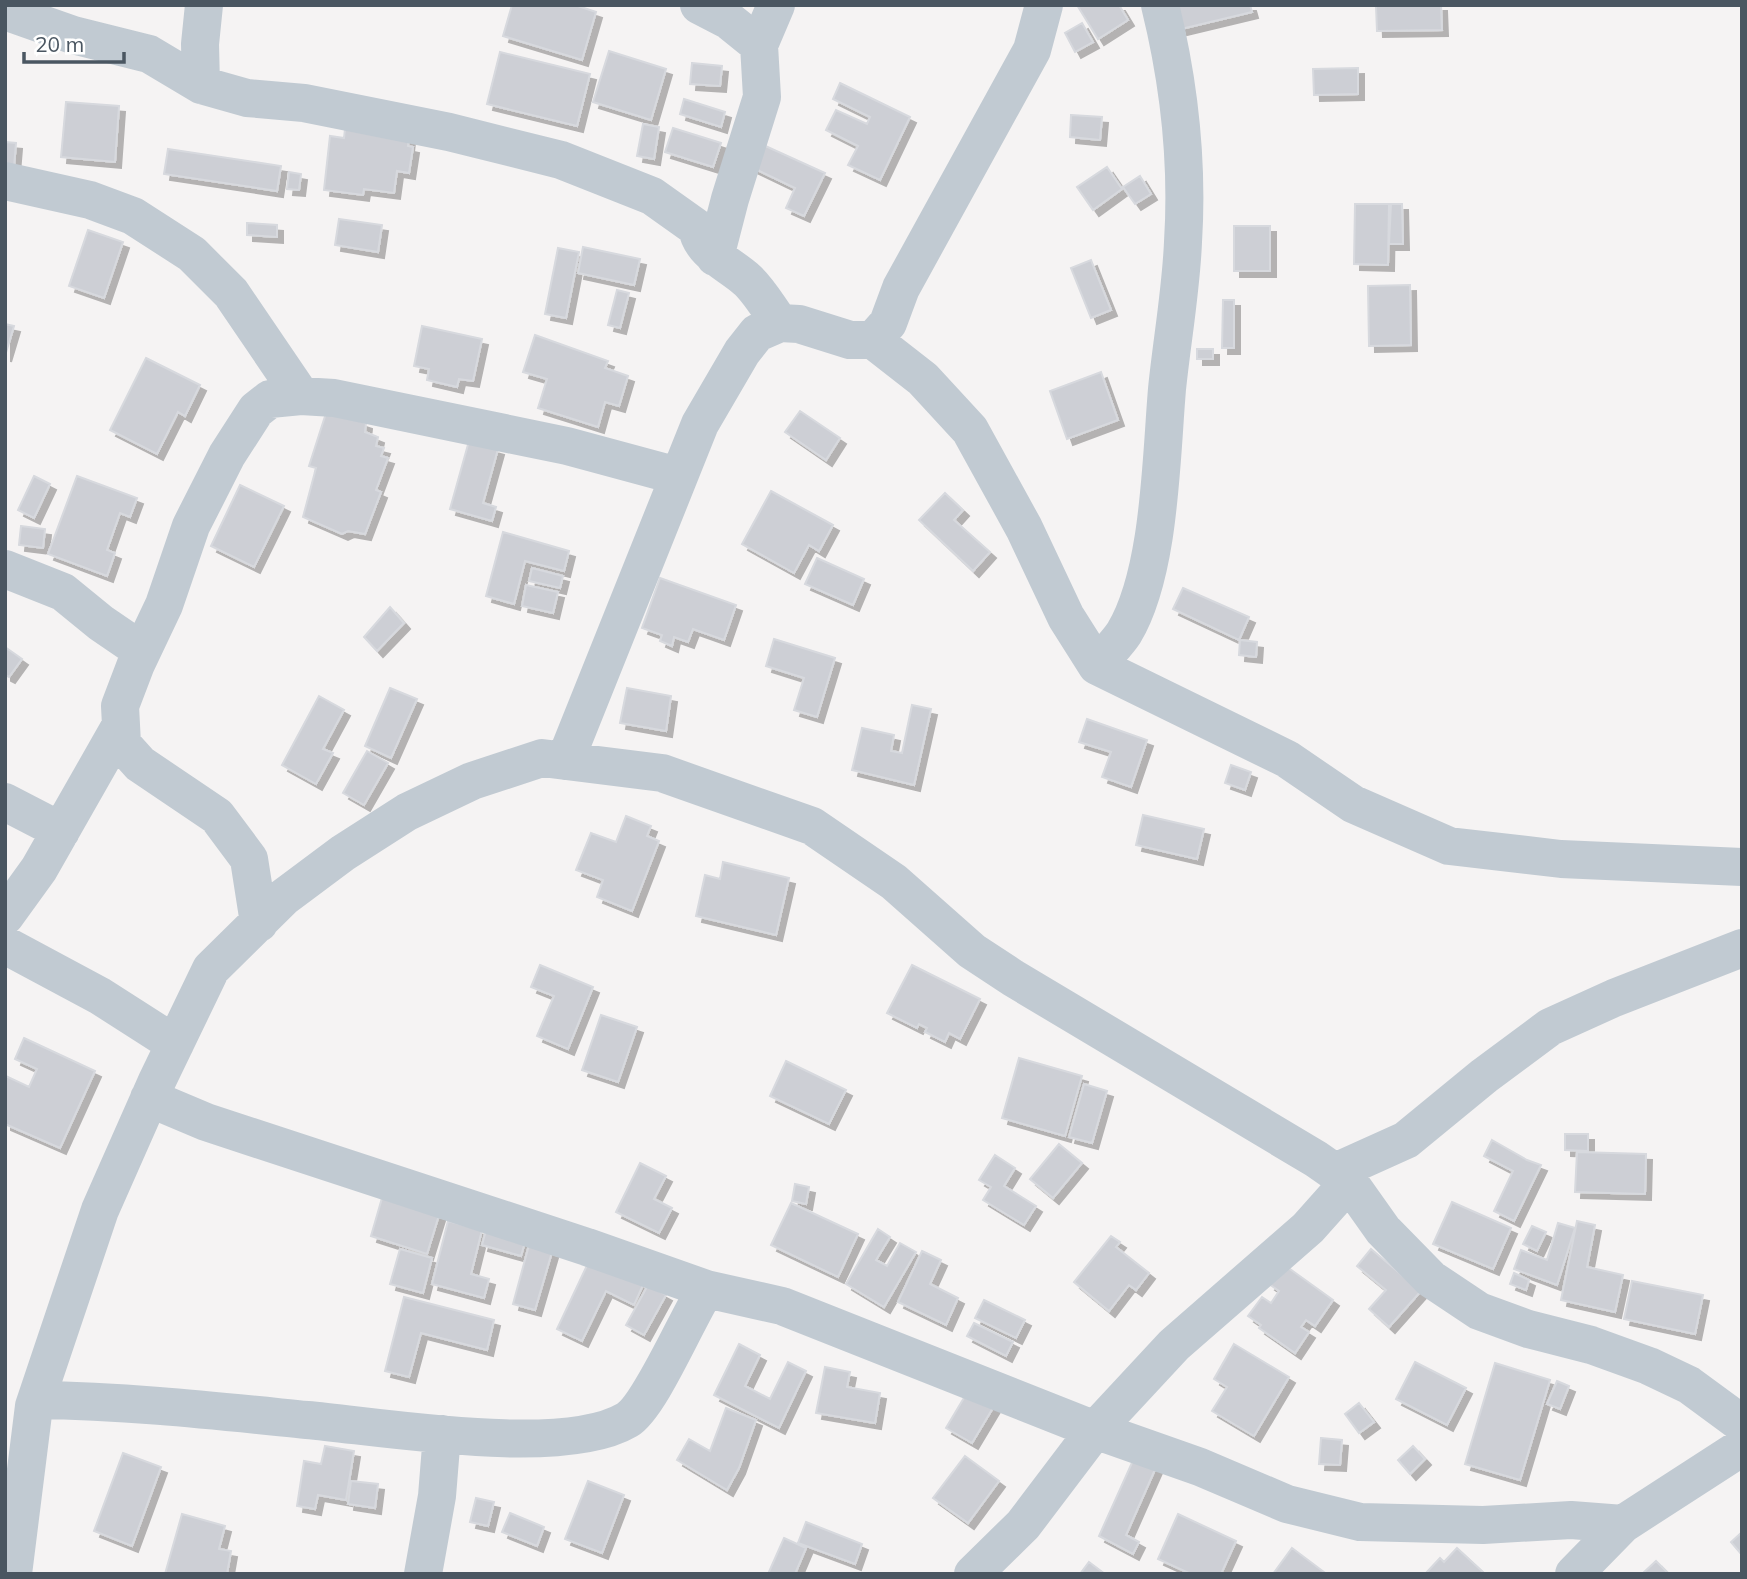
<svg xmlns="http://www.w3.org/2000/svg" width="1747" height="1579" font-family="Mulish,sans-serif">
	<defs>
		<filter id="shadow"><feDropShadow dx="6" dy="6" stdDeviation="0" flood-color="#0004"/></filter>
	</defs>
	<rect width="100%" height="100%" fill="#f5f3f3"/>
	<path fill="#cdcfd5" stroke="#d7d9de" stroke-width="2" filter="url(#shadow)" d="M 512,5 L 575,5 L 596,12 L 582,60 L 503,36 Z
		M 1077,5 L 1119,5 L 1128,20 L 1098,39 Z
		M 1175,5 L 1250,5 L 1252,12 L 1181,29 Z
		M 1412,5 L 1441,5 L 1442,30 L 1377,31 L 1376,6 Z
		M 1082,23 L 1093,42 L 1075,52 L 1065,33 Z
		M 609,51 L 666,69 L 651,120 L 593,102 Z
		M 500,52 L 590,74 L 577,126 L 487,104 Z
		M 692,63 L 722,66 L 720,86 L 690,84 Z
		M 1358,68 L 1358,94 L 1314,95 L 1313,69 Z
		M 840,83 L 910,117 L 880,180 L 848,165 L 858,146 L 826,130 L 836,110 L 867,124 L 870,117 L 833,99 Z
		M 684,99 L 725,112 L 721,127 L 680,114 Z
		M 66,102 L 119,106 L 115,162 L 61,157 Z
		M 1071,115 L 1102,117 L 1100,140 L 1070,137 Z
		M 346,120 L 410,128 L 408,146 L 413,147 L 409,173 L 397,171 L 394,193 L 364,189 L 363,195 L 324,190 L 330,136 L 344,138 Z
		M 643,124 L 659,127 L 654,159 L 637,156 Z
		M 673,128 L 721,143 L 713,167 L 665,152 Z
		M 5,142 L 16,143 L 14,167 L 5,166 Z
		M 761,144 L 825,173 L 804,216 L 786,208 L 795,188 L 751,167 Z
		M 168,149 L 281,166 L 277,191 L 164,174 Z
		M 1107,167 L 1122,189 L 1093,210 L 1077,187 Z
		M 289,172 L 301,174 L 299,190 L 287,189 Z
		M 1140,176 L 1151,194 L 1135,204 L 1123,187 Z
		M 1355,204 L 1389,204 L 1388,265 L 1354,264 Z
		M 1391,204 L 1402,204 L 1403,244 L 1389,244 Z
		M 339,219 L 382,225 L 378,252 L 335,245 Z
		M 247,223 L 277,225 L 277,237 L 247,235 Z
		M 1234,226 L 1270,226 L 1270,271 L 1234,271 Z
		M 88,230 L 123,242 L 104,298 L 69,286 Z
		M 583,247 L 640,259 L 634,285 L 578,273 Z
		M 558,248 L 579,252 L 566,318 L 545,314 Z
		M 1091,260 L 1111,310 L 1091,318 L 1071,268 Z
		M 1410,285 L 1411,345 L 1369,346 L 1368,286 Z
		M 617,290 L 629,293 L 620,328 L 608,325 Z
		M 1223,300 L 1234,300 L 1234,348 L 1222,348 Z
		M 5,324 L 14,326 L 5,356 Z
		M 422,326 L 482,339 L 473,381 L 459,379 L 457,387 L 427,380 L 429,369 L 414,366 Z
		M 535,335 L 608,361 L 605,368 L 628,376 L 619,406 L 605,402 L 598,427 L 538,408 L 547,379 L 523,372 Z
		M 1197,349 L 1213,349 L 1213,359 L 1197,359 Z
		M 146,358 L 200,385 L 185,416 L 178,412 L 157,454 L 110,430 Z
		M 1101,372 L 1118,420 L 1067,439 L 1050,391 Z
		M 327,410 L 366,423 L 365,432 L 378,437 L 376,446 L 384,448 L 381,456 L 388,458 L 376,490 L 381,492 L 365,534 L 348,531 L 342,534 L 303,517 L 316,468 L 309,466 Z
		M 800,411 L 840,438 L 826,460 L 785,432 Z
		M 469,441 L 498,449 L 483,503 L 496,507 L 492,521 L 450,509 Z
		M 34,476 L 50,484 L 34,518 L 18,510 Z
		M 77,476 L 137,498 L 130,517 L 120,513 L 107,550 L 115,553 L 107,576 L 48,554 Z
		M 240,485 L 284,506 L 254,567 L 211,546 Z
		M 771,491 L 833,525 L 819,551 L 809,545 L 794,573 L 742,544 Z
		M 945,493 L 963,510 L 954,520 L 990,552 L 973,571 L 919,520 Z
		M 21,526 L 45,529 L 43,548 L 19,545 Z
		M 503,532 L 569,551 L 564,571 L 525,561 L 514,604 L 486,596 Z
		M 817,558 L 864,579 L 853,605 L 805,584 Z
		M 532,568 L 563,576 L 560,588 L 529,581 Z
		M 660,578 L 736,605 L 724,640 L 693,629 L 688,642 L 674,637 L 672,646 L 660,641 L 662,635 L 642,628 Z
		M 526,585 L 558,592 L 553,613 L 522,606 Z
		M 1183,588 L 1249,617 L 1239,640 L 1173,609 Z
		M 390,607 L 404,623 L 377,651 L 364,637 Z
		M 774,639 L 835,658 L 817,717 L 794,710 L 804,678 L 766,666 Z
		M 1240,640 L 1257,642 L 1256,657 L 1239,655 Z
		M 5,647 L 22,659 L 9,677 L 5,675 Z
		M 390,688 L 417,699 L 391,758 L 365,746 Z
		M 627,688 L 671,696 L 666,731 L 620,723 Z
		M 319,696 L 344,710 L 323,749 L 333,753 L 316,784 L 282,765 Z
		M 912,705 L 931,709 L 914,785 L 852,770 L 862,728 L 894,735 L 891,751 L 902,753 Z
		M 1087,719 L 1147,740 L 1131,787 L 1102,777 L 1111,752 L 1079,742 Z
		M 367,751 L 388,763 L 364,805 L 343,793 Z
		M 1231,765 L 1251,772 L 1245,790 L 1225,783 Z
		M 1143,815 L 1204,829 L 1197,859 L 1136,845 Z
		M 626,816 L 651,826 L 647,836 L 659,841 L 632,911 L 597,897 L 603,880 L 576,870 L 591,833 L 616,842 Z
		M 723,862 L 789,878 L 776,935 L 696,916 L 705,875 L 720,879 Z
		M 540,965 L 593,987 L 568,1049 L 537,1036 L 554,996 L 531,987 Z
		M 912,965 L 980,999 L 960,1039 L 949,1033 L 945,1042 L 925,1032 L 927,1028 L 919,1024 L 917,1028 L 887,1013 Z
		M 601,1015 L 637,1027 L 618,1082 L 582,1070 Z
		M 24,1038 L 95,1071 L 60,1148 L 5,1124 L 6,1076 L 29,1087 L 37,1069 L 15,1059 Z
		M 1019,1058 L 1082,1076 L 1065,1136 L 1002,1118 Z
		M 786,1061 L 846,1090 L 829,1124 L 770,1096 Z
		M 1084,1084 L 1107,1091 L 1092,1143 L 1069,1137 Z
		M 1565,1134 L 1588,1134 L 1588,1151 L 1565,1150 Z
		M 1492,1140 L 1527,1160 L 1541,1165 L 1514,1221 L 1494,1211 L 1513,1171 L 1484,1156 Z
		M 1059,1144 L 1082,1163 L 1053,1198 L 1030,1179 Z
		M 1577,1152 L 1646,1154 L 1645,1194 L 1575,1192 Z
		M 995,1155 L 1015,1168 L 1004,1186 L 1036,1206 L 1024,1225 L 983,1200 L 991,1187 L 979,1180 Z
		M 640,1163 L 666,1176 L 654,1199 L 672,1208 L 659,1233 L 616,1212 Z
		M 795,1184 L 809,1187 L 806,1204 L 792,1201 Z
		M 382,1198 L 439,1215 L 427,1254 L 371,1236 Z
		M 1452,1202 L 1511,1228 L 1493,1269 L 1433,1244 Z
		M 791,1203 L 858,1234 L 838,1277 L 771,1245 Z
		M 448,1221 L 482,1230 L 471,1274 L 489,1279 L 484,1298 L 432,1284 Z
		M 1577,1221 L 1595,1225 L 1587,1267 L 1623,1275 L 1615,1312 L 1561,1300 Z
		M 488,1223 L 527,1235 L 521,1256 L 482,1245 Z
		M 1558,1223 L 1575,1228 L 1557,1285 L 1514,1269 L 1521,1250 L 1547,1260 Z
		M 1532,1226 L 1546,1232 L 1537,1251 L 1523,1244 Z
		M 878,1229 L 890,1237 L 876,1260 L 887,1266 L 900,1243 L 916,1252 L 884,1307 L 846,1284 Z
		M 1111,1236 L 1120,1242 L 1116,1247 L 1149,1273 L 1136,1290 L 1129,1285 L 1109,1311 L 1074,1282 Z
		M 529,1245 L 552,1252 L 535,1310 L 513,1304 Z
		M 400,1249 L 432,1258 L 423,1293 L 390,1284 Z
		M 1371,1249 L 1421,1291 L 1389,1327 L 1369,1309 L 1386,1290 L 1357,1266 Z
		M 922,1251 L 941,1260 L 930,1284 L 958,1298 L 946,1325 L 898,1302 Z
		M 590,1259 L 643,1285 L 634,1305 L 606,1291 L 582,1341 L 557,1329 Z
		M 1283,1264 L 1333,1300 L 1315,1326 L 1306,1320 L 1301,1327 L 1309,1332 L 1295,1353 L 1259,1328 L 1261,1325 L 1248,1316 L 1262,1297 L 1271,1303 L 1279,1291 L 1269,1284 Z
		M 1514,1273 L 1529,1280 L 1526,1290 L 1510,1284 Z
		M 1632,1281 L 1703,1295 L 1695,1334 L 1624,1319 Z
		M 648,1285 L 666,1295 L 644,1335 L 626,1325 Z
		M 404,1297 L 494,1320 L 487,1350 L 421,1333 L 409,1377 L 385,1371 Z
		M 984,1300 L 1025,1320 L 1016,1338 L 975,1318 Z
		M 974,1323 L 1013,1342 L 1006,1356 L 967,1336 Z
		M 739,1344 L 760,1355 L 745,1386 L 770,1399 L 788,1362 L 806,1371 L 779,1428 L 714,1395 Z
		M 1234,1344 L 1289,1377 L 1254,1436 L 1212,1411 L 1227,1387 L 1214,1379 Z
		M 1415,1362 L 1466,1388 L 1447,1425 L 1396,1399 Z
		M 1495,1363 L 1550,1380 L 1520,1480 L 1465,1464 Z
		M 825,1367 L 850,1372 L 847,1387 L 880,1393 L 875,1423 L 816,1413 Z
		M 974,1381 L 1000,1396 L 972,1443 L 946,1428 Z
		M 1557,1381 L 1569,1386 L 1560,1409 L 1547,1404 Z
		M 1359,1403 L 1374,1422 L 1359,1433 L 1345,1414 Z
		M 726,1408 L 756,1420 L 739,1468 L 727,1490 L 677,1460 L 689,1439 L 710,1451 Z
		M 1321,1438 L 1342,1440 L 1340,1465 L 1319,1464 Z
		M 325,1446 L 354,1451 L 346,1500 L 318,1495 L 315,1509 L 297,1506 L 304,1461 L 321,1464 Z
		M 1413,1446 L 1425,1459 L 1410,1474 L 1398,1460 Z
		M 123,1453 L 161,1467 L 132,1546 L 94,1531 Z
		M 965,1456 L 999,1481 L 968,1523 L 933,1498 Z
		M 1135,1456 L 1157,1465 L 1126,1535 L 1139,1542 L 1133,1554 L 1099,1536 Z
		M 351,1481 L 378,1484 L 375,1508 L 348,1504 Z
		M 588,1481 L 624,1495 L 602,1553 L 565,1539 Z
		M 476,1498 L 494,1502 L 488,1526 L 470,1522 Z
		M 510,1513 L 544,1527 L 537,1546 L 502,1532 Z
		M 182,1514 L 225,1526 L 219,1549 L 231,1551 L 227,1574 L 165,1574 Z
		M 1178,1514 L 1236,1541 L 1221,1574 L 1191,1574 L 1158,1559 Z
		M 806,1522 L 862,1544 L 855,1564 L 798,1543 Z
		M 1742,1532 L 1742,1555 L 1731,1542 Z
		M 784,1538 L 806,1548 L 795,1574 L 768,1574 Z
		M 1292,1548 L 1324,1572 L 1322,1574 L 1273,1574 Z
		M 1457,1548 L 1483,1572 L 1481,1574 L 1425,1574 L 1440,1558 L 1444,1562 Z
		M 1656,1561 L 1669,1574 L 1642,1574 Z
		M 1089,1562 L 1105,1574 L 1080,1574 Z"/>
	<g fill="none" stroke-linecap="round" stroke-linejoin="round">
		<path stroke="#c1cad2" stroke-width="38" d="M 699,5 L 728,20 L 759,45
			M 5,11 L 73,35 L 149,54 L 201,85 L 247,98 L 304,103 L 449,132 L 561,160 L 652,196 L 697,228 C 701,253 728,263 746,279 C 759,290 769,309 780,323
			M 201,85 L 200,44 L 204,5
			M 5,181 L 90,200 L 133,216 L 192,254 L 231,293 L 301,396
			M 715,257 L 730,199 L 762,97 L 759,45 L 776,5
			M 873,340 L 923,379 L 970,430 L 1024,528 L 1066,617 L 1097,666 L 1287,759 L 1353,804 L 1449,846 L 1561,859 L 1742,867
			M 5,569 L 63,592 L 101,623 L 142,651
			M 1097,666 C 1105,655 1116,645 1124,633 C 1160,573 1161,460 1167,389 C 1172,340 1181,291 1183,242 C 1188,163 1179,82 1160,5
			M 565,761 L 700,424 L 742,352 L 757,333 L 780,323 L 799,324 L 850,340 L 873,340 L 888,323 L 901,288 L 1032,50 L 1044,5
			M 5,802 L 61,831
			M 5,916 L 39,869 L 121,725
			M 259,923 L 249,859 L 217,816 L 140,764 L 122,744 L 120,706 L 136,664 L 164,605 L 191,526 L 227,455 L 256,410 L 270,399 L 301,396 L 334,398 L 567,446 L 678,476
			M 5,945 L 100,996 L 175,1044
			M 149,1098 L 206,1122 L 587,1247 L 706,1289 L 782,1306 L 1095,1430 L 1200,1467 L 1287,1504 L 1360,1522 L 1483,1525 L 1571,1520 L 1623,1524
			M 1335,1172 L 1406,1140 L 1484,1076 L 1550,1027 L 1614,998 L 1742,948
			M 36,1400 C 127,1401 217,1411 307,1420 C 384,1427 563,1458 627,1420 C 650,1407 688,1316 706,1289
			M 13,1574 L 34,1406 L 100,1210 L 157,1081 L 211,969 L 284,897 L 343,853 L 407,812 L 472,781 L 542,758 L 662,773 L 812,826 L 894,882 L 972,951 L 1013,978 L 1316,1159 L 1349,1182 L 1383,1230 L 1431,1279 L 1479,1311 L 1528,1329 L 1591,1345 L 1649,1366 L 1689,1385 L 1742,1424
			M 423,1574 L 437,1496 L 442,1434
			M 973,1574 L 1023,1525 L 1095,1430 L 1174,1345 L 1308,1228 L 1349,1182
			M 1574,1574 L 1623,1524 L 1742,1447"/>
	</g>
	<rect width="1747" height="1579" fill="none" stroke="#4a5661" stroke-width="14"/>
	<path d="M24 52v10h100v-10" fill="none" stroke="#4a5661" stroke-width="3.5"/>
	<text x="35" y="52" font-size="21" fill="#4a5661" stroke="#ffffff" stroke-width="5" paint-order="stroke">20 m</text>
</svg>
